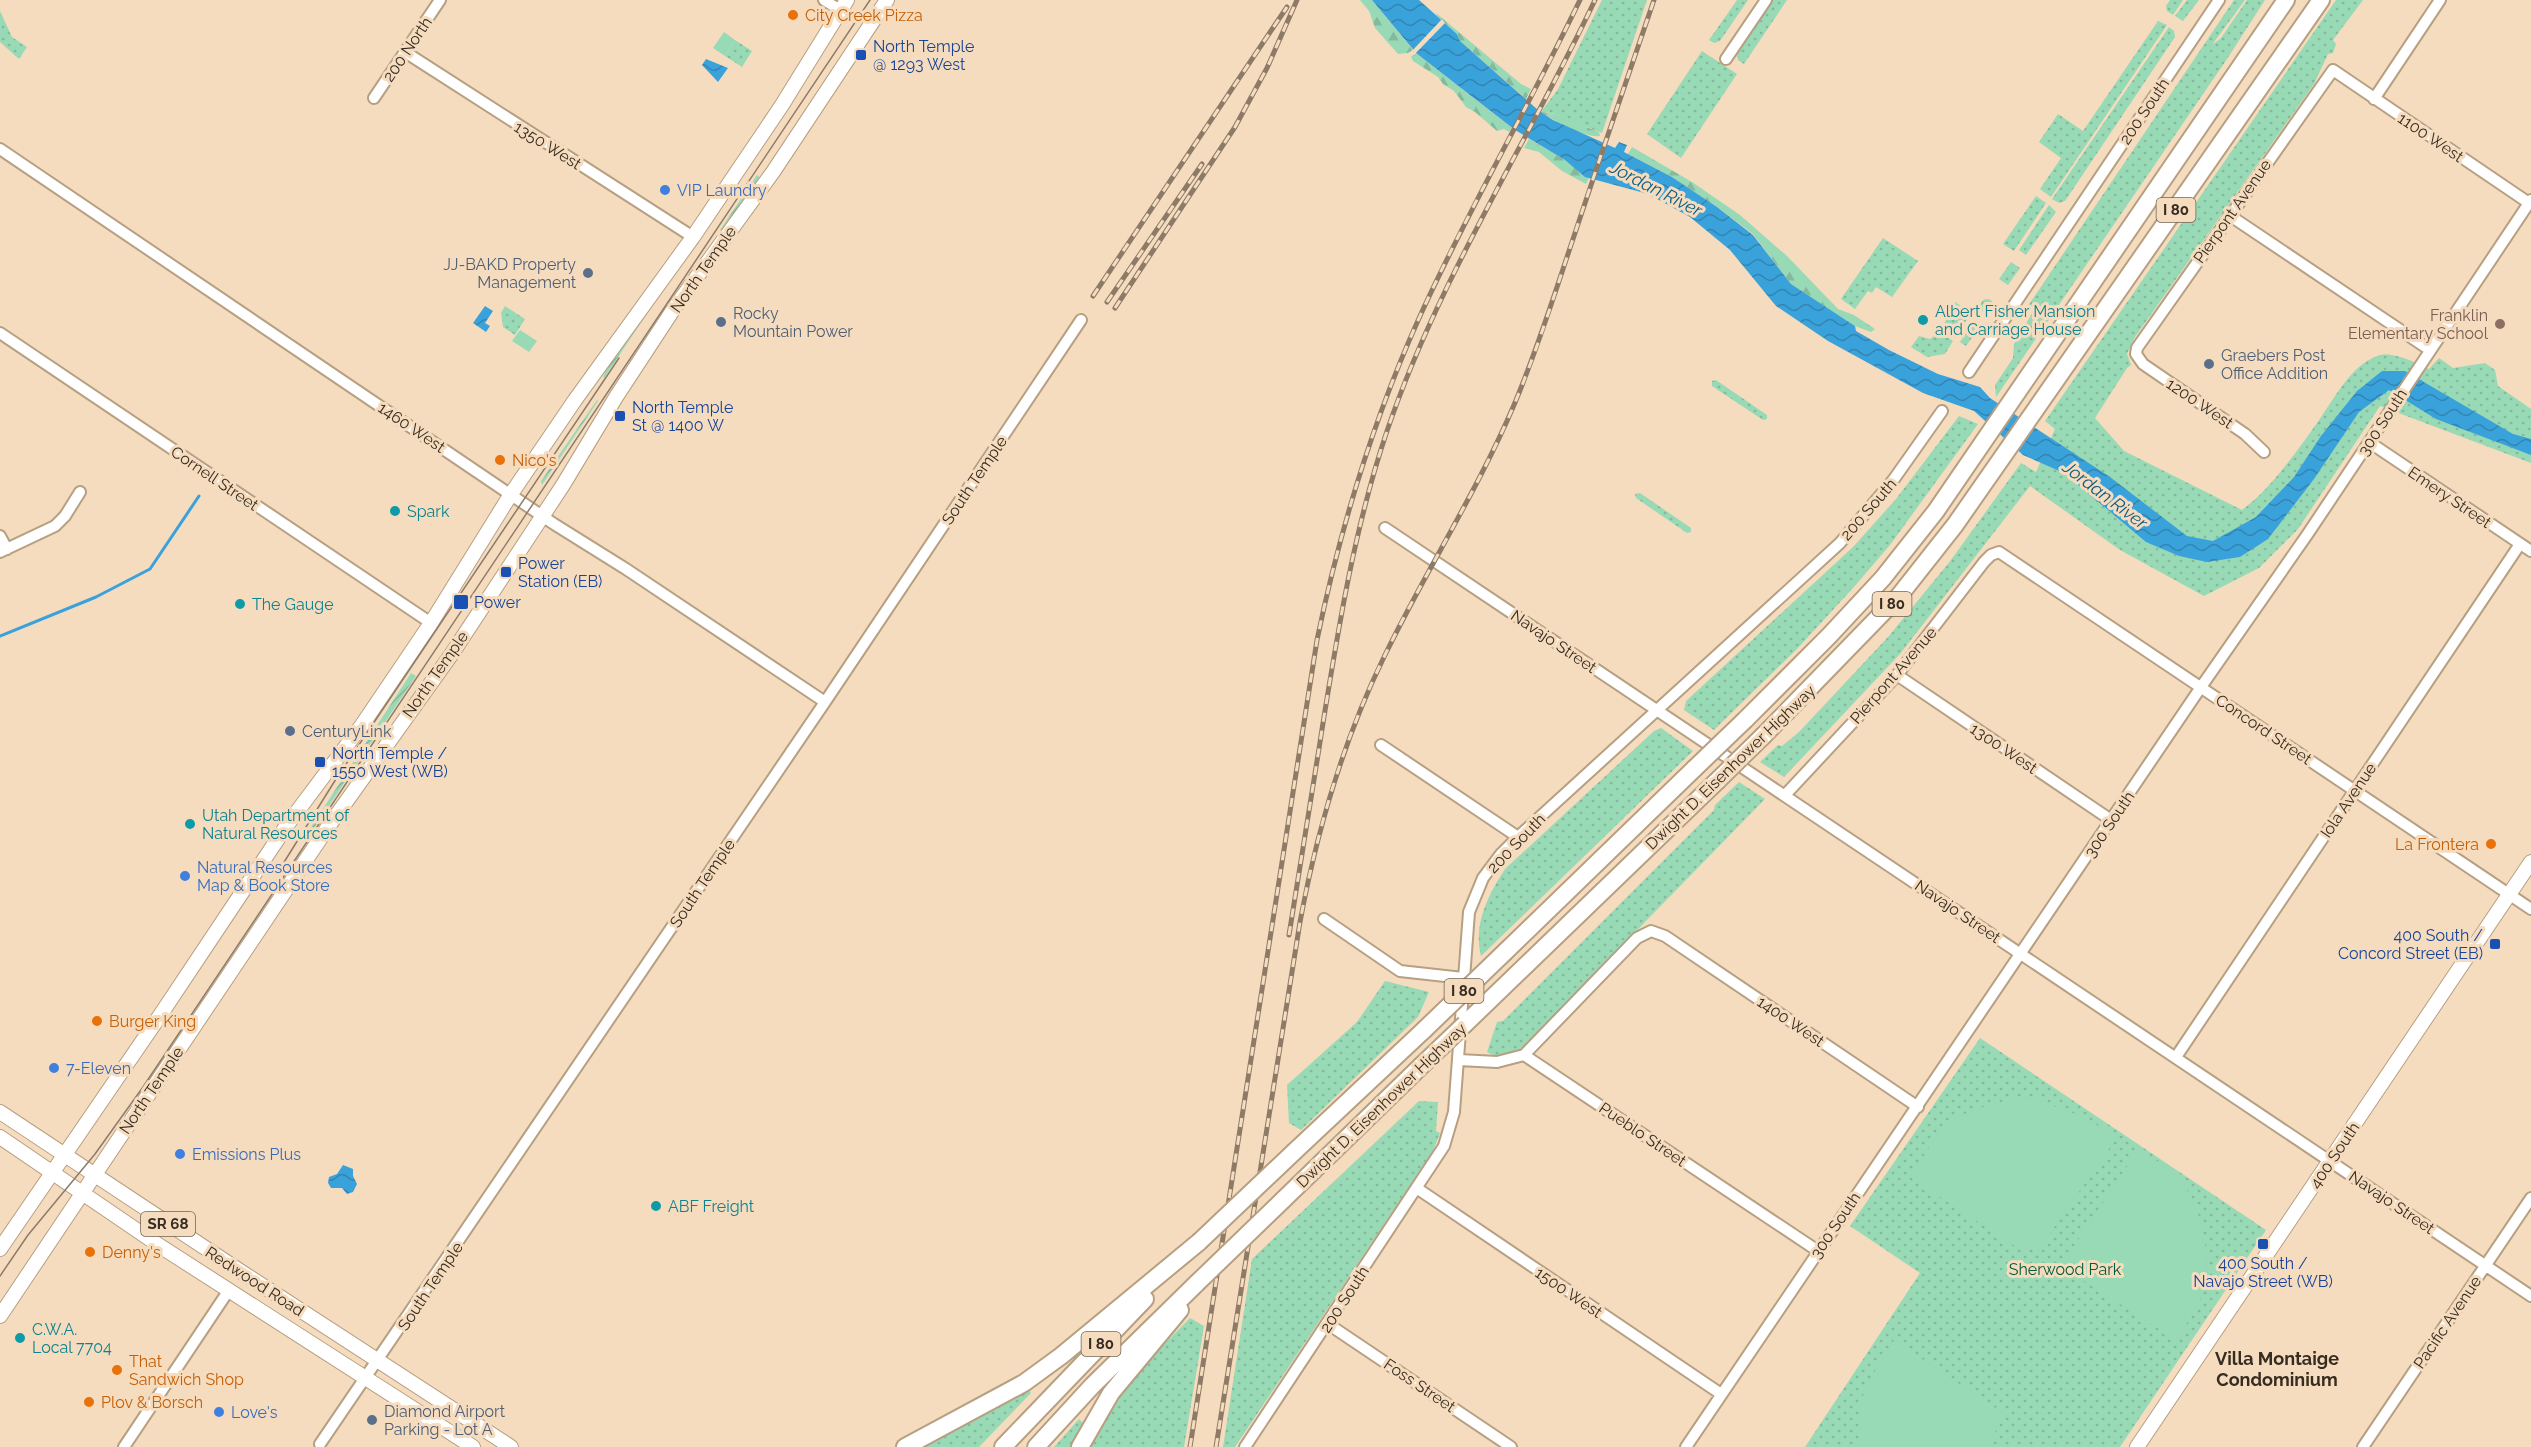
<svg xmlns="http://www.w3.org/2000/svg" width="2531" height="1447" font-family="Raleway,sans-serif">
	<defs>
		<pattern id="grass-dots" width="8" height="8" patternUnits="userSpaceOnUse" patternTransform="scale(1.5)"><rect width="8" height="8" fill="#98d9b6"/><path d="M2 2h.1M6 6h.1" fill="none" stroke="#84ba9c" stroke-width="1.8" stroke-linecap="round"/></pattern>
		<pattern id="forest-firs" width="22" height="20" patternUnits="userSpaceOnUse" patternTransform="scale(1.5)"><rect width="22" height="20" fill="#98d9b6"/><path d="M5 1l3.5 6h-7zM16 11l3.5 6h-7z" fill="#84ba9c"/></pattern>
		<pattern id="garden-furrows" width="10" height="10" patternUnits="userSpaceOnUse" patternTransform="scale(1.5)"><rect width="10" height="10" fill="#98d9b6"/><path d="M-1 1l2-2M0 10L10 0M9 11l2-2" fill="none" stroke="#84ba9c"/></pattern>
		<pattern id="water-waves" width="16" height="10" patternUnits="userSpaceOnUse" patternTransform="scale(1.5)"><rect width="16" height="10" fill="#3aa2db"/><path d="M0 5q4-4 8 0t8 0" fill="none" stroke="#3284b1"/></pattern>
	</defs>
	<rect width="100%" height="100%" fill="#f6dcbe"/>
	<path fill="url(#grass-dots)" d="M 1602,0 L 1647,0 L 1602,133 L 1552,113 L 1541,112 L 1558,89 Z
		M 1737,0 L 1748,0 L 1720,41 L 1714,43 L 1709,40 Z
		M 1773,0 L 1787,0 L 1744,64 L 1738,60 L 1737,53 Z
		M 2170,0 L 2183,0 L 2173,15 L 2167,11 L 2166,6 Z
		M 2187,0 L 2199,0 L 2183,21 L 2175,16 Z
		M 2234,0 L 2245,0 L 2212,45 L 2221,38 L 2247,0 L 2265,0 L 2227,59 L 1996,397 L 1995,385 L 2013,358 L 2014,344 L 2034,310 L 2028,306 Z
		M 2336,0 L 2363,0 L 2333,40 L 2336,44 L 2333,53 L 2328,54 L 2314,84 L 2135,337 L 2127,354 L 2131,365 L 2127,368 L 2095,418 L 2124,451 L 2242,510 C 2270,490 2297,451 2317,423 C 2333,401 2350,366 2377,356 C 2391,350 2417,363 2429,369 L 2439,358 L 2453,368 L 2485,363 L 2495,370 L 2498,386 L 2531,409 L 2531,463 L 2380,406 L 2298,529 L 2259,568 L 2204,596 L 2120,550 L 2030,486 L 1900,654 L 1784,777 L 1760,762 L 1778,745 L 1782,746 L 1799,732 L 1888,637 L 1951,560 L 2021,463 L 2036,472 L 2055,429 L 2045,421 Z
		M 0,11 L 12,37 L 27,47 L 19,59 L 0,42 Z
		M 2158,21 L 2167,25 L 2051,197 L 2040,189 L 2061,158 L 2039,142 L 2058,114 L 2083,131 Z
		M 2169,27 L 2174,31 L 2175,37 L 2065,201 L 2059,203 L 2052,199 Z
		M 735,40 L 752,51 L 742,67 L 725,56 Z
		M 1702,51 L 1737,74 L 1681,158 L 1647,134 Z
		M 2036,196 L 2046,203 L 2014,251 L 2003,244 Z
		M 2049,205 L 2056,212 L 2026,255 L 2019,250 Z
		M 1883,238 L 1918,261 L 1892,297 L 1876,287 L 1872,293 L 1868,291 L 1855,309 L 1841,299 Z
		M 2011,262 L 2020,268 L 2008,285 L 1999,279 Z
		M1980 306a7 7 0 1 1 14 0a7 7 0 1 1-14 0Z
		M 1955,302 L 1968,311 L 1969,316 L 1955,338 L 1942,328 L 1946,320 L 1945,315 L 1935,308 Z
		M 505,306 L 525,319 L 515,335 L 503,327 L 501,313 Z
		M 1973,323 L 1979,328 L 1966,346 L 1960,342 Z
		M 1940,332 L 1953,341 L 1945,354 L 1927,357 L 1911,347 L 1919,336 L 1930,339 Z
		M 1716,380 L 1767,415 L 1767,419 L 1763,420 L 1712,386 L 1712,381 Z
		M 1959,416 L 1978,424 L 1890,545 L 1853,588 L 1797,649 L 1714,730 L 1684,710 L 1686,701 L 1853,547 L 1896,499 Z
		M 1640,493 L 1691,528 L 1691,532 L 1687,533 L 1636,498 L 1635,494 Z
		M 1661,728 L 1693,751 L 1481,956 C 1473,925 1488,895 1505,869 L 1654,731 Z
		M 1739,782 L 1765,799 L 1527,1043 C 1514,1055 1503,1061 1487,1052 L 1497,1022 L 1503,1021 L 1714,810 L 1715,805 Z
		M 1385,981 L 1429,992 L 1418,1017 L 1301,1130 L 1289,1123 L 1287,1085 L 1357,1022 Z
		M 1980,1038 L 2266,1230 L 2120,1447 L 1805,1447 L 1920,1273 L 1850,1226 Z
		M 1419,1101 L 1438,1102 L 1436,1131 L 1440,1133 L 1433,1151 L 1235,1447 L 1223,1447 L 1252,1259 Z
		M 1190,1318 L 1204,1326 L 1184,1447 L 1087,1447 L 1116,1399 L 1137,1372 Z
		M 1027,1388 L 1031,1393 L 979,1447 L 922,1447 Z
		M 1079,1419 L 1085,1425 L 1073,1447 L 1054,1447 Z"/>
	<path fill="url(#forest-firs)" d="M 1360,0 L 1372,0 L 1413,50 L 1408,53 L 1398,54 L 1375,28 L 1369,11 Z
		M 1436,13 L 1521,84 L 1531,89 L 1526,99 L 1460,41 L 1457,34 L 1437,16 Z
		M 1416,53 L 1512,128 L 1509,132 L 1504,129 L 1497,131 L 1475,112 L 1466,107 L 1454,91 L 1443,84 L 1438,77 L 1413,61 L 1411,57 Z
		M 1541,112 C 1562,113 1579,125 1599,132 L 1600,136 C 1587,139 1553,120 1541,112 Z
		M 1529,139 L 1565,160 L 1589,178 L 1586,184 L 1562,171 L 1539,152 L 1524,148 Z
		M 1632,147 L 1692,182 L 1740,215 L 1787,256 L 1838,309 L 1854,315 L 1875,329 L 1871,332 L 1855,326 L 1791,284 L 1753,234 L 1717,207 L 1672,177 L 1628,154 Z"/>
	<path fill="url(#garden-furrows)" d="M 757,175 L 759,176 L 758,183 L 722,231 L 720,230 Z
		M 681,263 L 604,378 L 603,377 L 611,357 Z
		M 597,400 L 598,401 L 542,485 L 541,481 Z
		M 411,673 L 416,676 L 306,840 L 304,838 Z"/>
	<path fill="#98d9b6" d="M 724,32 L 735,40 L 725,56 L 713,48 Z
		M 520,330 L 537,341 L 529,352 L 512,341 Z
		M 2029,1097 L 2078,1115 L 2118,1136 L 2039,1249 L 2019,1249 L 1910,1177 C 1923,1157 1935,1136 1953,1121 C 1970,1107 2008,1100 2029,1097 Z
		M 2139,1148 C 2152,1158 2169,1168 2180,1180 C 2201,1205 2212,1255 2204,1286 C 2200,1306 2187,1323 2176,1340 L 2073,1274 L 2065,1264 L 2068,1255 Z
		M 1894,1340 L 2006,1415 L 1985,1447 L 1859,1447 C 1855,1394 1868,1383 1894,1340 Z"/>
	<path fill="url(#water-waves)" d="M 1372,0 L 1419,0 L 1457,34 L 1460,41 L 1538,110 L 1553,120 L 1615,148 L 1619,142 L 1627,145 L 1624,152 L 1672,177 L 1717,207 L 1753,235 L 1791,284 L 1855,326 L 1856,331 L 1889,350 L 1938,374 L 1980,387 L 1990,398 L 2110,477 L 2187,536 L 2213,541 L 2256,517 L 2294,477 L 2321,436 L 2357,391 L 2382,371 L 2405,371 L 2513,434 L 2531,439 L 2531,455 L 2436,419 L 2389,390 L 2359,412 L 2314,479 L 2268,539 L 2240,557 L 2207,562 L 2179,556 L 2146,542 L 2064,473 L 2023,455 L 1974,411 L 1923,393 L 1828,341 L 1776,306 L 1730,250 L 1690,217 L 1648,194 L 1585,177 L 1565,160 L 1515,130 L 1416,53 Z
		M 706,59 L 728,68 L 718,82 L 702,65 Z
		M 485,306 L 493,311 L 485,323 L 490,326 L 486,332 L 473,323 Z
		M 343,1165 L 353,1169 L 353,1176 L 357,1184 L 353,1192 L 347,1194 L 342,1188 L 331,1188 L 328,1183 L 329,1177 L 337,1174 Z"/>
	<path fill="#f6dcbe" d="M 1442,19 L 1445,23 L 1414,55 L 1411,52 Z"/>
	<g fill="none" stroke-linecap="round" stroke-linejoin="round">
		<path stroke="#3aa2db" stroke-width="3" d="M 0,636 L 96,597 L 150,569 L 199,496"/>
		<g stroke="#b79f82" stroke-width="14">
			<path id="minor" d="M 824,0 L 840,10
				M 405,52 L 693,237
				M 1726,59 L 1766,0
				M 374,98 L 440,0
				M 2374,99 L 2440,0
				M 0,149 L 554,524 L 626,569 L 825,702
				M 2229,215 L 2430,350
				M 0,333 L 431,623
				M 1969,372 L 2219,0
				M 2369,442 L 2531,551
				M 2264,452 L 2245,434 L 2143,364 L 2136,354 L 2137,348 L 2333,70 L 2529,203
				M 1385,528 L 2531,1296
				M 0,536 L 7,549
				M 0,552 L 55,526 L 65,516 L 80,492
				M 1897,675 L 2111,820
				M 1381,745 L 1518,837
				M 1786,794 L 1897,675 L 1984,562 L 1991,555 L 1999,552 L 2531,909
				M 1324,919 L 1400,971 L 1463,978
				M 1524,1055 L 1818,1251
				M 2176,1057 L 2520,544
				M 1459,1060 L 1497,1062 L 1524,1055 L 1637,938 L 1651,931 L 1665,936 L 1918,1107
				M 1418,1189 L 1721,1394
				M 1328,1324 L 1511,1447
				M 320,1444 L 825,702 L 1081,320
				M 124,1447 L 229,1290
				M 1245,1447 L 1444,1146 L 1454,1112 L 1469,912 L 1483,878 L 1501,854 L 1518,837 L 1840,543 L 1894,479 L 1942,411
				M 1686,1447 L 2201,687 L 2307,535 L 2531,200
				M 2363,1447 L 2531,1198"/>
		</g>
		<g stroke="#b79f82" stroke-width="16">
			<path id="major" d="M 0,1112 L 243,1273 L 511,1447
				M 0,1137 L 163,1248 L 473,1447
				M 0,1249 L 159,1017 L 287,825 L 362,725 L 431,623 L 511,494 L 575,400 L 693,237 L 782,105 L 847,0
				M 0,1316 L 328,827 L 451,655 L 563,485 L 616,397 L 675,307 L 773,172 L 887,0
				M 2137,1447 L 2531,862"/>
		</g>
		<g stroke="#b79f82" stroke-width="20">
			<path id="highway" d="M 1745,720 L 1829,636 L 1883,578 L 1936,511 L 2286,0
				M 1764,735 L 1899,596 L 1955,525 L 2321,0
				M 1505,952 L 1695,768
				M 1465,1024 L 1716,782
				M 1295,1151 L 1424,1030
				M 1283,1200 L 1421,1066
				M 905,1447 L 1024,1383 L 1061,1356 L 1199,1242
				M 1003,1447 L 1145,1299
				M 1036,1447 L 1092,1386 L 1197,1283
				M 1080,1447 L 1111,1393 L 1180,1310"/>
		</g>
		<use href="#minor" stroke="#fff" stroke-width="10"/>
		<use href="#major" stroke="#fff" stroke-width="14"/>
		<use href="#highway" stroke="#fff" stroke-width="16"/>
		<path stroke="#8d7b68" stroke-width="1.5" d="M 281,867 L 336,779 L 619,358
			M 0,1276 L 28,1235 L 95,1154 L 143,1087 L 870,0"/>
		<g stroke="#8d7b68" stroke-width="5">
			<path id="rail" d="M 1093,296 L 1287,7
				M 1107,302 L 1202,164
				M 1115,308 L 1235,127 L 1267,68 L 1297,0
				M 1289,935 C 1300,865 1312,794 1323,723 C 1339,624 1355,526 1387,431 C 1438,280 1527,144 1595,0
				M 1190,1447 L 1317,640 C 1340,529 1373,420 1420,316 C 1469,208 1529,106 1580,0
				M 1216,1447 L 1300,922 C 1317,830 1343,741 1384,657 C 1425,572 1477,492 1514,405 C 1536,353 1553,299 1571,245 C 1598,163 1626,82 1654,0"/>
		</g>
		<use href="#rail" stroke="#f6dcbe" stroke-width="3" stroke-dasharray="9" stroke-linecap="butt"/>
		<g stroke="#b79f82" stroke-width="20" stroke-linecap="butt">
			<path id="highway-bridge" d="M 1695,768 L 1745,720
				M 1716,782 L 1764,735
				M 1424,1030 L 1505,952
				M 1421,1066 L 1465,1024
				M 1199,1242 L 1295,1151
				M 1197,1283 L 1283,1200"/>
		</g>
		<use href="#highway-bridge" stroke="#fff" stroke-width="16"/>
	</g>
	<g fill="#e8710a" stroke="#f6dcbe" stroke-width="2">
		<circle cx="793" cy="15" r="6"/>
		<circle cx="500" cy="460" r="6"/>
		<circle cx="2491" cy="844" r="6"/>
		<circle cx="97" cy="1021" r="6"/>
		<circle cx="90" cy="1252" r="6"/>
		<circle cx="117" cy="1370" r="6"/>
		<circle cx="89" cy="1402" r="6"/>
	</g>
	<g fill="#1a4fb4" stroke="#f6dcbe" stroke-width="2">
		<rect x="855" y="49" width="12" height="12" rx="3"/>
		<rect x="614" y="410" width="12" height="12" rx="3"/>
		<rect x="500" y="566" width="12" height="12" rx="3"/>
		<rect x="453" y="594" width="16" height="16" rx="3"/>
		<rect x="314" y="756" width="12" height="12" rx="3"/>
		<rect x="2489" y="938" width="12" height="12" rx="3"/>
		<rect x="2257" y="1238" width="12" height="12" rx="3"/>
	</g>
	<g fill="#3f7fe0" stroke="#f6dcbe" stroke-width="2">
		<circle cx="665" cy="190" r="6"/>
		<circle cx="185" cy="876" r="6"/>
		<circle cx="54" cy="1068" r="6"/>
		<circle cx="180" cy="1154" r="6"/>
		<circle cx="219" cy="1412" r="6"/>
	</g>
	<g fill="#5c6f8a" stroke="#f6dcbe" stroke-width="2">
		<circle cx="588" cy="273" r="6"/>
		<circle cx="721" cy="322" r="6"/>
		<circle cx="2209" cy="364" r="6"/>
		<circle cx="290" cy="731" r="6"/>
		<circle cx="372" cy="1420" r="6"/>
	</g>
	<g fill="#0f9aa8" stroke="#f6dcbe" stroke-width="2">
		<circle cx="1923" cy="320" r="6"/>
		<circle cx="395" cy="511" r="6"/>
		<circle cx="240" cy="604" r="6"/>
		<circle cx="190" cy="824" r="6"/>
		<circle cx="656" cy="1206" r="6"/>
		<circle cx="20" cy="1338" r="6"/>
	</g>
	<circle fill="#8d6e63" stroke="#f6dcbe" stroke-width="2" cx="2500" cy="324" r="6"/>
	<g text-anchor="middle" stroke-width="6" stroke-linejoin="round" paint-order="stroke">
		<g fill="#f6dcbe" stroke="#706150" stroke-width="1.5">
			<rect x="2156.5" y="198" width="39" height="24" rx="4.5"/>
			<rect x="1872.5" y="592" width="39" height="24" rx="4.5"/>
			<rect x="1444.5" y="979" width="39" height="24" rx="4.5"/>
			<rect x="141" y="1212" width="54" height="24" rx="4.5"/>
			<rect x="1081.5" y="1332" width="39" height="24" rx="4.5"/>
		</g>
		<g font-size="15" font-weight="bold" fill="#362c21">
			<text x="2176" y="215">I 80</text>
			<text x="1892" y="609">I 80</text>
			<text x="1464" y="996">I 80</text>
			<text x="168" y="1229">SR 68</text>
			<text x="1101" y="1349">I 80</text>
		</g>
		<g font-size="16" fill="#c56008" stroke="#f6dcbe" text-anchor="start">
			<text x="805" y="21">City Creek Pizza</text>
			<text x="512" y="466">Nico's</text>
			<text x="2479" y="850" text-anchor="end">La Frontera</text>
			<text x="109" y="1027">Burger King</text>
			<text x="102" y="1258">Denny's</text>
			<text x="129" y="1367">That<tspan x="129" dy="18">Sandwich Shop</tspan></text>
			<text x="101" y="1408">Plov &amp; Borsch</text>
		</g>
		<g font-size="16" fill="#164399" stroke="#f6dcbe" text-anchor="start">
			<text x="873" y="52">North Temple<tspan x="873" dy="18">@ 1293 West</tspan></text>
			<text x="632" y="413">North Temple<tspan x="632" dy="18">St @ 1400 W</tspan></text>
			<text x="518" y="569">Power<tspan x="518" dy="18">Station (EB)</tspan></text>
			<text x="474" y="608">Power</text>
			<text x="332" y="759">North Temple /<tspan x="332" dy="18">1550 West (WB)</tspan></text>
			<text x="2483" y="941" text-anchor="end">400 South /<tspan x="2483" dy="18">Concord Street (EB)</tspan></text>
			<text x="2263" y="1269" text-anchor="middle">400 South /<tspan x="2263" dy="18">Navajo Street (WB)</tspan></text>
		</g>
		<g font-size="16" fill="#362c21" stroke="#f6dcbe">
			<text transform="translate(407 49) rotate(-56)" y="6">200 North</text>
			<text transform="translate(2144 111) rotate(-56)" y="6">200 South</text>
			<text transform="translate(2431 137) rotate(34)" y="6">1100 West</text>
			<text transform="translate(548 145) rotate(32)" y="6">1350 West</text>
			<text transform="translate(2232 211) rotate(-55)" y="6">Pierpont Avenue</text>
			<text transform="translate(703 269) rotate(-55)" y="6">North Temple</text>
			<text transform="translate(2200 403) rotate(34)" y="6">1200 West</text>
			<text transform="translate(2382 422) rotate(-57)" y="6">300 South</text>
			<text transform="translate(412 427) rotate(34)" y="6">1460 West</text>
			<text transform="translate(215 478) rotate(34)" y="6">Cornell Street</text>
			<text transform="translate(974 480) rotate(-56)" y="6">South Temple</text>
			<text transform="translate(2450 497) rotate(34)" y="6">Emery Street</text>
			<text transform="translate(1868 509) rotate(-49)" y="6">200 South</text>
			<text transform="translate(1554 641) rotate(34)" y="6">Navajo Street</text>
			<text transform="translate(435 674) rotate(-55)" y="6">North Temple</text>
			<text transform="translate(1893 675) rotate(-49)" y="6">Pierpont Avenue</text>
			<text transform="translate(2264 729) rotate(34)" y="6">Concord Street</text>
			<text transform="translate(2004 748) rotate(34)" y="6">1300 West</text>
			<text transform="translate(1730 767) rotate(-44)" y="6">Dwight D. Eisenhower Highway</text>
			<text transform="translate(2348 800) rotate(-56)" y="6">Iola Avenue</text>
			<text transform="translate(2109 824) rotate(-56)" y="6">300 South</text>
			<text transform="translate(1516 843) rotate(-46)" y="6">200 South</text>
			<text transform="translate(702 883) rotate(-56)" y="6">South Temple</text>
			<text transform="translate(1958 911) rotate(34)" y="6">Navajo Street</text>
			<text transform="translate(1791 1021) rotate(34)" y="6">1400 West</text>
			<text transform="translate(151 1090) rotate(-56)" y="6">North Temple</text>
			<text transform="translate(1381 1105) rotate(-44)" y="6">Dwight D. Eisenhower Highway</text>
			<text transform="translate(1643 1134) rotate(34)" y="6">Pueblo Street</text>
			<text transform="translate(2334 1155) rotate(-56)" y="6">400 South</text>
			<text transform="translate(2392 1202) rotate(34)" y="6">Navajo Street</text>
			<text transform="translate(1835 1225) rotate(-56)" y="6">300 South</text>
			<text transform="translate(255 1281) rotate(33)" y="6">Redwood Road</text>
			<text transform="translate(430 1286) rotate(-56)" y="6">South Temple</text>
			<text transform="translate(1569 1292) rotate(34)" y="6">1500 West</text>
			<text transform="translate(1344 1299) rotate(-57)" y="6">200 South</text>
			<text transform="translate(2447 1322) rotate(-56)" y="6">Pacific Avenue</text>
			<text transform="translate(1420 1385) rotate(34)" y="6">Foss Street</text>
		</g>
		<g font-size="16" fill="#366cbe" stroke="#f6dcbe" text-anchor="start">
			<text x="677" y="196">VIP Laundry</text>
			<text x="197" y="873">Natural Resources<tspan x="197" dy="18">Map &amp; Book Store</tspan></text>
			<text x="66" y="1074">7-Eleven</text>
			<text x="192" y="1160">Emissions Plus</text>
			<text x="231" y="1418">Love's</text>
		</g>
		<g font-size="16" fill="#4e5e75" stroke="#f6dcbe" text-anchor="start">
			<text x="576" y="270" text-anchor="end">JJ-BAKD Property<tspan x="576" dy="18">Management</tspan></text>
			<text x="733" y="319">Rocky<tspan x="733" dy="18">Mountain Power</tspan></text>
			<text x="2221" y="361">Graebers Post<tspan x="2221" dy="18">Office Addition</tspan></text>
			<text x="302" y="737">CenturyLink</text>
			<text x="384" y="1417">Diamond Airport<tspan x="384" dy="18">Parking - Lot A</tspan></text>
		</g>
		<g font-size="16" fill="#0d838f" stroke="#f6dcbe" text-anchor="start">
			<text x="1935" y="317">Albert Fisher Mansion<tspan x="1935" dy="18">and Carriage House</tspan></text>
			<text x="407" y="517">Spark</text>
			<text x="252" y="610">The Gauge</text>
			<text x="202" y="821">Utah Department of<tspan x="202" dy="18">Natural Resources</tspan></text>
			<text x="668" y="1212">ABF Freight</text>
			<text x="32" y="1335">C.W.A.<tspan x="32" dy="18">Local 7704</tspan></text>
		</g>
		<g font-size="16" fill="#785e54" stroke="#f6dcbe" text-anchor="end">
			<text x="2488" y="321">Franklin<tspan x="2488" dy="18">Elementary School</tspan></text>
		</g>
		<g font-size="16" fill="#025b3a" stroke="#f6dcbe">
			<text x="2065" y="1275">Sherwood Park</text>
		</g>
		<g font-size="18" font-style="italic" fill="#0f5d83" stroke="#f6dcbe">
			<text transform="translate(1656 189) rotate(27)" y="6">Jordan River</text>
			<text transform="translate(2105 495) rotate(37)" y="6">Jordan River</text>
		</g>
		<g font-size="18" font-weight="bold" fill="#362c21" stroke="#f6dcbe">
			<text x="2277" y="1365">Villa Montaige<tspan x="2277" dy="21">Condominium</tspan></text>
		</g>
	</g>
</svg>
